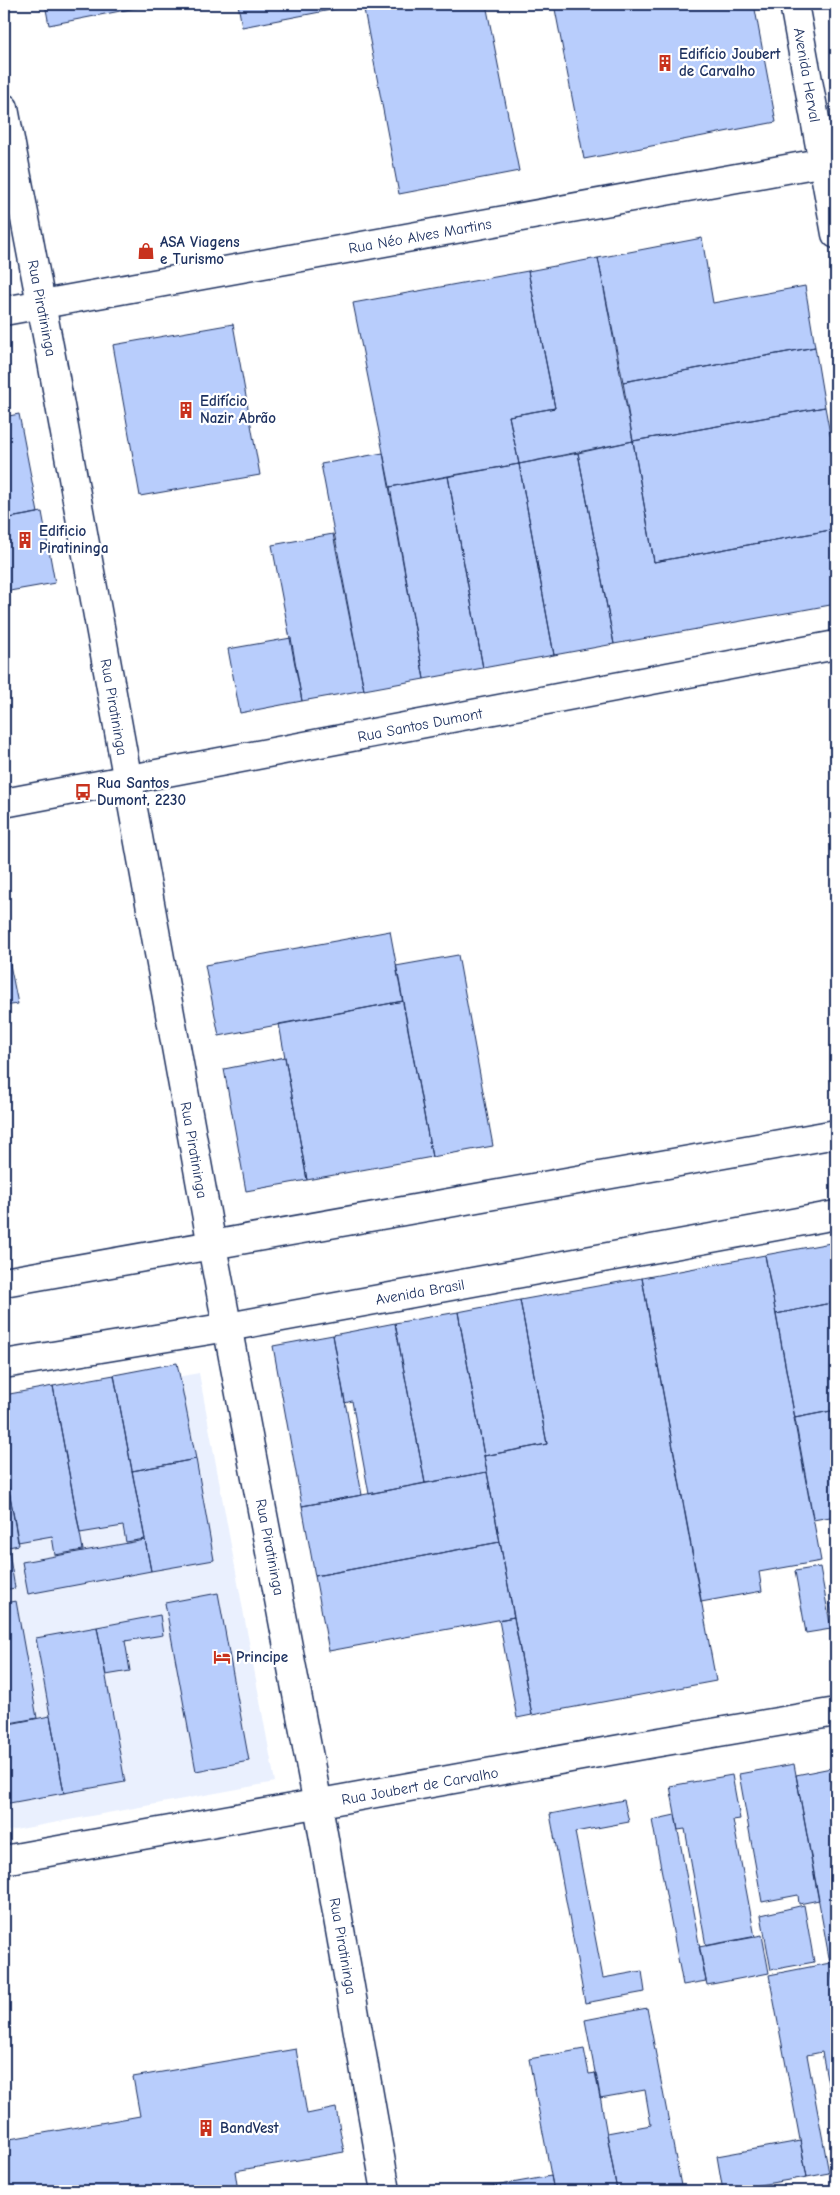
<svg xmlns="http://www.w3.org/2000/svg" width="840" height="2195" font-family="'Comic Neue',sans-serif">
	<rect width="100%" height="100%" fill="#fff"/>
	<filter id="ink" filterUnits="userSpaceOnUse"><feTurbulence type="fractalNoise" baseFrequency=".02" numOctaves="2"/><feDisplacementMap in="SourceGraphic" scale="10" xChannelSelector="R" yChannelSelector="G"/><feConvolveMatrix kernelMatrix="1 2 1 2 8 2 1 2 1" color-interpolation-filters="sRGB"/></filter>
	<g filter="url(#ink)">
		<path fill="#eaf0fe" d="M 199,1373 L 275,1782 L 4,1832 L 4,1409 Z"/>
		<path fill="#b8cdfc" stroke="#1b2f5e" d="M 45,4 L 156,4 L 49,25 Z
			M 238,4 L 362,4 L 242,27 Z
			M 363,4 L 486,4 L 519,171 L 399,194 Z
			M 554,4 L 754,4 L 776,122 L 584,159 Z
			M 702,238 L 713,303 L 805,286 L 815,347 L 623,382 L 598,258 Z
			M 598,258 L 633,441 L 519,464 L 509,416 L 555,408 L 528,271 Z
			M 528,271 L 555,408 L 509,416 L 519,464 L 390,487 L 353,303 Z
			M 233,324 L 260,475 L 140,496 L 113,345 Z
			M 815,347 L 825,407 L 633,441 L 623,382 Z
			M 825,407 L 836,466 L 836,529 L 654,562 L 633,441 Z
			M 19,414 L 38,513 L 4,519 L 4,417 Z
			M 633,441 L 654,562 L 836,529 L 836,604 L 614,644 L 578,453 Z
			M 383,453 L 424,679 L 364,690 L 321,464 Z
			M 578,453 L 614,644 L 554,655 L 519,464 Z
			M 519,464 L 554,655 L 483,668 L 448,476 Z
			M 448,476 L 483,668 L 424,679 L 390,487 Z
			M 42,512 L 55,583 L 4,592 L 4,519 Z
			M 333,534 L 364,690 L 302,701 L 272,545 Z
			M 291,638 L 302,701 L 240,713 L 228,649 Z
			M 390,931 L 403,1001 L 219,1036 L 205,965 Z
			M 4,935 L 18,1004 L 4,1006 Z
			M 458,955 L 493,1146 L 432,1157 L 396,966 Z
			M 403,1001 L 432,1157 L 307,1180 L 279,1024 Z
			M 285,1057 L 307,1180 L 246,1191 L 224,1069 Z
			M 836,1242 L 836,1302 L 776,1314 L 765,1255 Z
			M 765,1255 L 821,1561 L 759,1572 L 762,1591 L 701,1602 L 642,1278 Z
			M 642,1278 L 716,1681 L 532,1715 L 484,1456 L 547,1444 L 520,1300 Z
			M 520,1300 L 547,1444 L 484,1456 L 458,1312 Z
			M 836,1302 L 836,1410 L 795,1418 L 776,1314 Z
			M 458,1312 L 487,1472 L 425,1483 L 395,1323 Z
			M 395,1323 L 425,1483 L 369,1494 L 352,1401 L 345,1403 L 333,1335 Z
			M 333,1335 L 362,1495 L 302,1506 L 273,1346 Z
			M 177,1363 L 196,1459 L 132,1471 L 114,1375 Z
			M 114,1375 L 145,1539 L 126,1542 L 123,1526 L 80,1533 L 53,1386 Z
			M 53,1386 L 83,1550 L 55,1555 L 52,1536 L 18,1542 L 4,1462 L 4,1395 Z
			M 836,1410 L 836,1516 L 813,1520 L 794,1418 Z
			M 196,1459 L 214,1560 L 151,1571 L 132,1471 Z
			M 4,1462 L 19,1545 L 8,1547 L 15,1588 L 4,1590 Z
			M 487,1472 L 500,1542 L 315,1576 L 302,1506 Z
			M 145,1540 L 151,1571 L 28,1594 L 22,1562 Z
			M 500,1542 L 514,1617 L 329,1651 L 315,1576 Z
			M 820,1567 L 831,1629 L 806,1633 L 795,1571 Z
			M 218,1593 L 249,1761 L 196,1771 L 165,1603 Z
			M 16,1601 L 37,1718 L 4,1724 L 4,1603 Z
			M 836,1603 L 836,1638 L 830,1604 Z
			M 160,1615 L 163,1635 L 125,1641 L 130,1671 L 106,1675 L 97,1627 Z
			M 514,1617 L 532,1715 L 517,1718 L 499,1620 Z
			M 97,1627 L 125,1782 L 64,1793 L 36,1638 Z
			M 50,1716 L 64,1793 L 4,1804 L 4,1725 Z
			M 794,1764 L 819,1900 L 799,1904 L 798,1895 L 762,1902 L 739,1774 Z
			M 836,1767 L 836,1962 L 830,1963 L 796,1775 Z
			M 732,1775 L 740,1819 L 733,1820 L 755,1937 L 706,1946 L 685,1829 L 678,1830 L 670,1786 Z
			M 624,1800 L 629,1822 L 575,1832 L 603,1978 L 642,1971 L 645,1992 L 585,2003 L 550,1814 Z
			M 675,1815 L 706,1981 L 683,1985 L 652,1820 Z
			M 804,1905 L 814,1962 L 771,1970 L 761,1915 Z
			M 762,1935 L 769,1973 L 707,1985 L 699,1947 Z
			M 830,1963 L 836,1995 L 836,2127 L 822,2052 L 807,2055 L 829,2173 L 807,2177 L 769,1975 Z
			M 647,2008 L 682,2191 L 617,2191 L 607,2133 L 651,2125 L 645,2090 L 600,2098 L 585,2020 Z
			M 296,2049 L 307,2114 L 336,2108 L 344,2152 L 235,2171 L 238,2191 L 4,2191 L 4,2140 L 140,2116 L 133,2077 Z
			M 584,2049 L 589,2074 L 596,2073 L 617,2191 L 554,2191 L 529,2059 Z
			M 800,2141 L 807,2177 L 723,2191 L 717,2156 Z
			M 551,2176 L 554,2191 L 467,2191 Z"/>
		<g fill="none" stroke-linecap="round" stroke-linejoin="round">
			<g stroke="#1b2f5e" stroke-width="31">
				<path id="street" d="M 4,108 L 53,367 L 212,1246 L 318,1805 L 386,2191"/>
			</g>
			<g stroke="#1b2f5e" stroke-width="31">
				<path id="secondary" d="M 794,4 L 836,234
					M 4,311 L 836,160
					M 4,803 L 836,645
					M 4,1282 L 836,1134
					M 4,1364 L 228,1327 L 836,1215
					M 4,1860 L 654,1743 L 836,1712"/>
			</g>
			<use href="#street" stroke="#fff" stroke-width="28"/>
			<use href="#secondary" stroke="#fff" stroke-width="28"/>
		</g>
	</g>
	<defs>
		<g id="building-bare" transform="scale(1.35)"><path d="M-4-6H4V6H1V3H-1V6H-4ZM-2.5-4.3h1.7v1.8h-1.7ZM.8-4.3h1.7v1.8H.8ZM-2.5-1h1.7V.8h-1.7ZM.8-1h1.7V.8H.8Z" fill="#c8321e" stroke="#fff" stroke-width="2.5" paint-order="stroke"/></g>
		<g id="shop-bare" transform="scale(1.35)"><path d="M-5-2.5h2.3a2.7 3.5 0 0 1 5.4 0H5L5.5 6h-11ZM-1.5-2.5h3a1.5 2.3 0 0 0-3 0Z" fill="#c8321e" stroke="#fff" stroke-width="2.5" paint-order="stroke"/></g>
		<g id="bus-bare" transform="scale(1.35)"><path d="M-5-6H5V4H4V6H2V4H-2V6H-4V4H-5ZM-3.5-4V0h7V-4ZM-3.5 1.2v1.5H-2V1.2ZM2 1.2v1.5H3.5V1.2Z" fill="#c8321e" stroke="#fff" stroke-width="2.5" paint-order="stroke"/></g>
		<g id="hotel-bare" transform="scale(1.35)"><path d="M-6-4.5h1.5V1H6V5H4.5V3h-9V5H-6ZM-4 0a1.8 1.8 0 1 1 3.6 0ZM.5 0V-2.5h3Q6-2.5 6 0Z" fill="#c8321e" stroke="#fff" stroke-width="2.5" paint-order="stroke"/></g>
	</defs>
	<g fill-rule="evenodd">
		<use href="#building-bare" x="665" y="63"/>
		<use href="#shop-bare" x="146" y="251"/>
		<use href="#building-bare" x="186" y="410"/>
		<use href="#building-bare" x="25" y="540"/>
		<use href="#bus-bare" x="83" y="792"/>
		<use href="#hotel-bare" x="222" y="1657"/>
		<use href="#building-bare" x="206" y="2128"/>
	</g>
	<g text-anchor="middle" stroke-width="4.5" stroke-linejoin="round" paint-order="stroke">
		<g font-size="15" font-weight="bold" fill="#1b2f5e" stroke="#fff" text-anchor="start">
			<text x="679" y="59">Edifício Joubert<tspan x="679" dy="17">de Carvalho</tspan></text>
			<text x="160" y="247">ASA Viagens<tspan x="160" dy="17">e Turismo</tspan></text>
			<text x="200" y="406">Edifício<tspan x="200" dy="17">Nazir Abrão</tspan></text>
			<text x="39" y="536">Edificio<tspan x="39" dy="17">Piratininga</tspan></text>
			<text x="97" y="788">Rua Santos<tspan x="97" dy="17">Dumont, 2230</tspan></text>
			<text x="236" y="1662">Principe</text>
			<text x="220" y="2133">BandVest</text>
		</g>
		<g font-size="15" fill="#1b2f5e" stroke="#fff">
			<text transform="translate(807 75) rotate(80)" y="5">Avenida Herval</text>
			<text transform="translate(420 236) rotate(-10)" y="5">Rua Néo Alves Martins</text>
			<text transform="translate(42 308) rotate(79)" y="5">Rua Piratininga</text>
			<text transform="translate(114 707) rotate(80)" y="5">Rua Piratininga</text>
			<text transform="translate(420 725) rotate(-11)" y="5">Rua Santos Dumont</text>
			<text transform="translate(194 1150) rotate(80)" y="5">Rua Piratininga</text>
			<text transform="translate(420 1292) rotate(-10)" y="5">Avenida Brasil</text>
			<text transform="translate(270 1547) rotate(79)" y="5">Rua Piratininga</text>
			<text transform="translate(420 1786) rotate(-10)" y="5">Rua Joubert de Carvalho</text>
			<text transform="translate(343 1946) rotate(80)" y="5">Rua Piratininga</text>
		</g>
	</g>
	<rect width="840" height="2195" fill="none" stroke="#fff" stroke-width="20"/>
	<rect x="10" y="10" width="820" height="2175" fill="none" stroke="#1b2f5e" stroke-width="2" filter="url(#ink)"/>
</svg>
